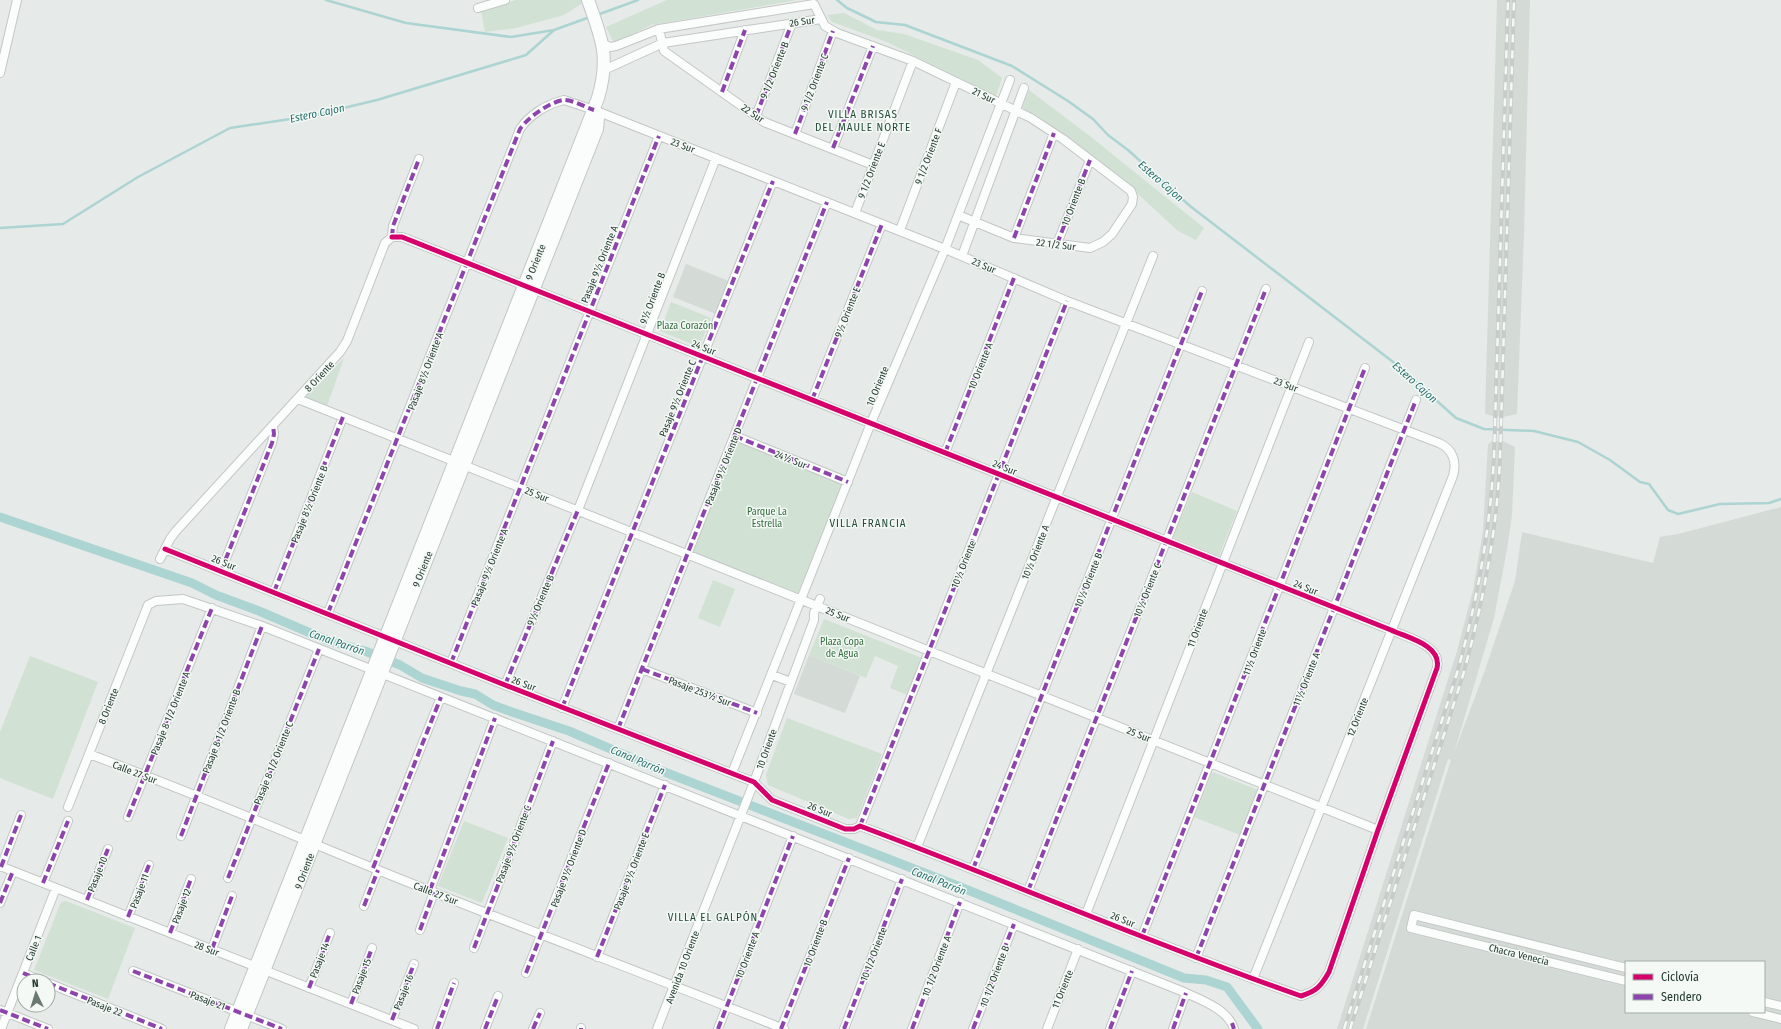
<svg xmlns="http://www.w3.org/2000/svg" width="1781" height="1029" font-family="'Fira Sans Condensed',sans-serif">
	<rect width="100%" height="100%" fill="#e6eae8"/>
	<path fill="#d4dbd7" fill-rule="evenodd" d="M 1497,0 L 1530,0 L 1524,234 L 1517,414 L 1503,417 L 1493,416 L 1485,414 Z
		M 686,264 L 729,281 L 716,314 L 673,297 Z
		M 1492,441 L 1503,441 L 1515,447 L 1512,516 L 1507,549 L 1494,618 L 1454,753 L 1484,673 L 1515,581 L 1522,532 L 1653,563 L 1660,537 L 1678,534 L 1781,507 L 1781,1029 L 1366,1029 L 1451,760 L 1448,759 L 1363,1029 L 1337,1029 L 1457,651 L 1473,590 L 1483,531 L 1488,444 ZM 1626,962 L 1764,962 L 1764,1012 L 1626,1012 Z
		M 809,655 L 860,676 L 845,713 L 794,694 Z"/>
	<path fill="#d1e1d3" d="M 516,0 L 584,0 L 584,2 L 564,15 L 516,28 L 485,32 L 481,11 Z
		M 667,0 L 797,0 L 651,25 L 614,43 L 606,27 Z
		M 844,13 L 877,30 L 904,34 L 978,60 L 1002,78 L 996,96 L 887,42 L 832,22 L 827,15 Z
		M 1029,90 L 1091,137 L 1204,228 L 1196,240 L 1178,231 L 1138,194 L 1038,116 L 1022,108 Z
		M 671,302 L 711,318 L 699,347 L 660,331 Z
		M 344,358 L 327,406 L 305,398 Z
		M 739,441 L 843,482 L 798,593 L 692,552 L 736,442 Z
		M 1192,492 L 1237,511 L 1219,556 L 1173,537 Z
		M 713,580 L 735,589 L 720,627 L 698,618 Z
		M 824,619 L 922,658 L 907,695 L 890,688 L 898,666 L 875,656 L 866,678 L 809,655 Z
		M 30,656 L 98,682 L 53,799 L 0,778 L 0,732 Z
		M 787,718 L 882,754 L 857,818 L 849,819 L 768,785 L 766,775 Z
		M 1212,772 L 1258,790 L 1240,835 L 1194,817 Z
		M 464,821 L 508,838 L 482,903 L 438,886 Z
		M 66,901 L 135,928 L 108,999 L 34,970 L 61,902 Z"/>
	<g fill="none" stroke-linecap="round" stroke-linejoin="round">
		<path stroke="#acd4d2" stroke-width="2.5" d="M 326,0 L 406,23 L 511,37 L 554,30
			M 837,0 L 847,8 L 876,22 L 905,25 L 1012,66 L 1068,101 L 1093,119 L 1108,135 L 1128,150 L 1190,206 L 1397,365 L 1456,418 L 1484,429 L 1534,431 L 1578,442 L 1610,460 L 1640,482 L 1649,484 L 1668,510 L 1678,514 L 1720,504 L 1769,503 L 1781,499
			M 597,15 L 638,0
			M 0,228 L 63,224 L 138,177 L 230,128 L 310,116 L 377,100 L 526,55 L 554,30 L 590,17"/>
		<path stroke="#acd4d2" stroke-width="9" d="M 0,517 L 192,583 L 216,595 L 259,611 L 329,641 L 365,651 L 400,665 L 422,678 L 461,691 L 475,694 L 493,705 L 512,712 L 569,731 L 662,771 L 953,884 L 1184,978 L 1206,980 L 1227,987 L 1258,1029"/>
		<g stroke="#c3c7c5" stroke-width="10">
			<path id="street" d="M 478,8 L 505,0
				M 659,29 L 664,51 L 764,122 L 873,165
				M 603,44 L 610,47 L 616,46 L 659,29 L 814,4 L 825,26 L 837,33 L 913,61 L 1031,118 L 1063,139 L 1131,191 L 1133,197 L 1132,204 L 1112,234 L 1103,242 L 1090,248 L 1014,238 L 958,215
				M 604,70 L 663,43 L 821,19
				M 0,73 L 17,0
				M 722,92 L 745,30
				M 756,116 L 792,23
				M 795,134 L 833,31
				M 833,148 L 873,46
				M 855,213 L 913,61
				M 900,230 L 956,82
				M 392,237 L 393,226 L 419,159
				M 1014,238 L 1054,133
				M 1057,244 L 1090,160
				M 962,256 L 1024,88
				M 298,399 L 1378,830
				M 812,400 L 882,224
				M 735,436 L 848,482
				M 945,453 L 1014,278
				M 165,549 L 505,685 L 754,782 L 772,800 L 845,829 L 854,829 L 860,826 C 1008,881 1152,944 1301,996 C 1317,991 1321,986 1329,972 L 1378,830 L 1437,668 C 1442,645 1408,638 1391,630 L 402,237 L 392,237
				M 160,559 L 170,539 L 176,531 L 340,352 L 347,341 L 385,243 L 392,237
				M 221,571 L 272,443 L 274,434 L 273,426
				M 274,592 L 343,417
				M 328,613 L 520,129 C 529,115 547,104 564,100 L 594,110 L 945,249 L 1067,301 L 1439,443 C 1453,449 1457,462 1453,476 L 1253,979
				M 451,663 L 659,136
				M 642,669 L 757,713
				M 772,675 L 791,682
				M 505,685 L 578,510 L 716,158
				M 562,708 L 773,181
				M 618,729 L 827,202
				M 89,754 C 186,790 282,831 378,870 C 513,925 649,975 784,1029
				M 732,773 L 871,423 L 945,249 L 1010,80
				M 68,807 L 148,605 L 156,601 L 183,599 L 262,626 L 1184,992 C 1201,1000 1228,1009 1234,1029
				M 128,817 L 212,608
				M 860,826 L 1067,301
				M 181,836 L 262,626
				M 917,847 L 1153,256
				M 0,866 L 414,1029
				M 1,867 L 21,815
				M 373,868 L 441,697
				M 973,869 L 1202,291
				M 228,878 L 319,649
				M 43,883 L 68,821
				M 430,890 L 495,718
				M 1028,891 L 1266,289
				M 87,900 L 108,849
				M 0,903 L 13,871
				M 364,906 L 378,870
				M 1086,914 L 1309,342
				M 128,917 L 149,865
				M 420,930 L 434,892
				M 170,933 L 191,879
				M 1142,936 L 1365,368
				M 474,948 L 553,741
				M 212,949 L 232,896
				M 597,957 L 665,785
				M 1196,958 L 1416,400
				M 1626,968 L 1414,915 L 1411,928 L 1626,981
				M 133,971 L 282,1029
				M 23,973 L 42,981
				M 526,973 L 609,763
				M 48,983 L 162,1029
				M 309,988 L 330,933
				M 1764,1002 L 1781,1006
				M 351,1004 L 372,948
				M 0,1010 L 48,1029
				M 1753,1012 L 1781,1019
				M 392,1020 L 414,964
				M 1,1029 L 56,888
				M 437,1029 L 454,983
				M 485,1029 L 498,996
				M 533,1029 L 540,1013
				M 581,1029 L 581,1028
				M 657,1029 L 754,782 L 814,620 L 814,613 L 820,599
				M 718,1029 L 793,836
				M 781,1029 L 849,858
				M 844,1029 L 902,879
				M 912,1029 L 960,902
				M 973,1029 L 1014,924
				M 1047,1029 L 1078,949
				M 1110,1029 L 1132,971
				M 1173,1029 L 1186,993"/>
		</g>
		<g stroke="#c2c7c5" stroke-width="14">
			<path id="secondary" d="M 231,1029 L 598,98 C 610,57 602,39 588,0
				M 241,1029 L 597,129 L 598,118 L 594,110"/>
		</g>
		<use href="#street" stroke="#fbfcfc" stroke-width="8"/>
		<use href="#secondary" stroke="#fbfcfc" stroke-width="12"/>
		<g stroke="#c7cbc9" stroke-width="4">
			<path id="rail" d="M 1344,1029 L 1457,673 C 1477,602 1490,531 1494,457 L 1508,0
				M 1350,1029 L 1463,675 C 1483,603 1497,532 1500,458 L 1514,0"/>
		</g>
		<use href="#rail" stroke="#f4f9f6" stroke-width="2.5" stroke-dasharray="8" stroke-linecap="butt"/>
		<path stroke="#8e44ad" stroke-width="4" stroke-dasharray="8 4" stroke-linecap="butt" d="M 722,92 L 745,30
			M 756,116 L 792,23
			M 795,134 L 833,31
			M 833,148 L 873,46
			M 392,237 L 393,226 L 419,159
			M 1014,238 L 1054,133
			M 1057,244 L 1090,160
			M 812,400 L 882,224
			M 735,436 L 848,482
			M 945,453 L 1014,278
			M 221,571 L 272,443 L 274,434 L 273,426
			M 274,592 L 343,417
			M 328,613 L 520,129 C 527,118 551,101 564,100 C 573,100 585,107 594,110
			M 451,663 L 659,136
			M 642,669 L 757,713
			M 505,685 L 578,510
			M 562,708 L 773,181
			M 618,729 L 827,202
			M 128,817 L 212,608
			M 860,826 L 1067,301
			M 181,836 L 262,626
			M 1,867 L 21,815
			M 373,868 L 441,697
			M 973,869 L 1202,291
			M 228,878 L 319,649
			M 43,883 L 68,821
			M 430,890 L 495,718
			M 1028,891 L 1266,289
			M 87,900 L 108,849
			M 0,903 L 13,871
			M 364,906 L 378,870
			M 128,917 L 149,865
			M 420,930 L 434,892
			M 170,933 L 191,879
			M 1142,936 L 1365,368
			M 474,948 L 553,741
			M 212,949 L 232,896
			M 597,957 L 665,785
			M 1196,958 L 1416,400
			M 133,971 L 282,1029
			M 23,973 L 42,981
			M 526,973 L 609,763
			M 48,983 L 162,1029
			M 309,988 L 330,933
			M 351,1004 L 372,948
			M 0,1010 L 48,1029
			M 392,1020 L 414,964
			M 1232,1023 L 1234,1029
			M 437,1029 L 454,983
			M 485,1029 L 498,996
			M 533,1029 L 540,1013
			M 581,1029 L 581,1028
			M 718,1029 L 793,836
			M 781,1029 L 849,858
			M 844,1029 L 902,879
			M 912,1029 L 960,902
			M 973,1029 L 1014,924
			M 1110,1029 L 1132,971
			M 1173,1029 L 1186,993"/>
		<g stroke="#f4f9f6" stroke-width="8">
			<path id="cycleway" d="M 165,549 L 505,685 L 754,782 L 772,800 L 845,829 L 854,829 L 860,826 C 1008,881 1152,944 1301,996 C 1317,991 1321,986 1329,972 L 1378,830 L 1437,668 C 1442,645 1408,638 1391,630 L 402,237 L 392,237"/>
		</g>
		<use href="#cycleway" stroke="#d6006c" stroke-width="5"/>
	</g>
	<g text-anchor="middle" stroke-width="3" stroke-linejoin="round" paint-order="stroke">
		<g font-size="10" fill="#253b31" stroke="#f4f9f6">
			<text transform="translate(802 21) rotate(-8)" y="4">26 Sur</text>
			<text transform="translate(774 70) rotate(-68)" y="4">9 1/2 Oriente B</text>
			<text transform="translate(814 82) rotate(-69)" y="4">9 1/2 Oriente C</text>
			<text transform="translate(984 95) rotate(26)" y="4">21 Sur</text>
			<text transform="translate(753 113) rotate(34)" y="4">22 Sur</text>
			<text transform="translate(683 145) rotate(21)" y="4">23 Sur</text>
			<text transform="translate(928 156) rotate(-69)" y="4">9 1/2 Oriente F</text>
			<text transform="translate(871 170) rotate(-69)" y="4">9 1/2 Oriente E</text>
			<text transform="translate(1073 202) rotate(-69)" y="4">10 Oriente B</text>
			<text transform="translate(1056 244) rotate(7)" y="4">22 1/2 Sur</text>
			<text transform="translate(535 262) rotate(-68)" y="4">9 Oriente</text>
			<text transform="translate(599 264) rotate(-68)" y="4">Pasaje 9½ Oriente A</text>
			<text transform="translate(984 265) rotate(23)" y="4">23 Sur</text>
			<text transform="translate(652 298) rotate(-69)" y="4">9½ Oriente B</text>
			<text transform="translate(847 312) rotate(-68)" y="4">9½ Oriente E</text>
			<text transform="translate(704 347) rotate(22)" y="4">24 Sur</text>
			<text transform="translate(980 366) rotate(-68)" y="4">10 Oriente A</text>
			<text transform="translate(425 371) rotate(-69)" y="4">Pasaje 8½ Oriente A</text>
			<text transform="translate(319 376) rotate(-47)" y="4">8 Oriente</text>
			<text transform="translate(1286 384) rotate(21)" y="4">23 Sur</text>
			<text transform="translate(877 386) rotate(-67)" y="4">10 Oriente</text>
			<text transform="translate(677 398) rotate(-68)" y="4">Pasaje 9½ Oriente C</text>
			<text transform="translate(791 459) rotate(22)" y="4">24½ Sur</text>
			<text transform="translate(723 466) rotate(-68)" y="4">Pasaje 9½ Oriente D</text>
			<text transform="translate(1005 467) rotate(22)" y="4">24 Sur</text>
			<text transform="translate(537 494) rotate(22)" y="4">25 Sur</text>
			<text transform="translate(309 504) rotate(-68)" y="4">Pasaje 8½ Oriente B</text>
			<text transform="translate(1035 552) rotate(-68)" y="4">10½ Oriente A</text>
			<text transform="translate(224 562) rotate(22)" y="4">26 Sur</text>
			<text transform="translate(963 564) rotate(-68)" y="4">10½ Oriente</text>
			<text transform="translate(489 567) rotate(-68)" y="4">Pasaje 9½ Oriente A</text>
			<text transform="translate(422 569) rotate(-68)" y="4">9 Oriente</text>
			<text transform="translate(1088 580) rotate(-68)" y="4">10½ Oriente B</text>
			<text transform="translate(1306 587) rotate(22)" y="4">24 Sur</text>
			<text transform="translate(1147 590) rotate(-68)" y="4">10½ Oriente C</text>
			<text transform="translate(540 600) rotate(-67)" y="4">9½ Oriente B</text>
			<text transform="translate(838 614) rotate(22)" y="4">25 Sur</text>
			<text transform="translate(1197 628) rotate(-69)" y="4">11 Oriente</text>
			<text transform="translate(1254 652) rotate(-69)" y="4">11½ Oriente</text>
			<text transform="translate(1306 679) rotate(-68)" y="4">11½ Oriente A</text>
			<text transform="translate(524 683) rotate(21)" y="4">26 Sur</text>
			<text transform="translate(700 691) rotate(21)" y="4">Pasaje 253½ Sur</text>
			<text transform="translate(108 706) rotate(-68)" y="4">8 Oriente</text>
			<text transform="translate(170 713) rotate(-68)" y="4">Pasaje 8 1/2 Oriente A</text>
			<text transform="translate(1357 717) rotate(-68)" y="4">12 Oriente</text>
			<text transform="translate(221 731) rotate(-69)" y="4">Pasaje 8 1/2 Oriente B</text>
			<text transform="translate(1139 734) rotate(22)" y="4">25 Sur</text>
			<text transform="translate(766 749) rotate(-70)" y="4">10 Oriente</text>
			<text transform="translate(273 763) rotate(-68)" y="4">Pasaje 8 1/2 Oriente C</text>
			<text transform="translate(135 772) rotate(21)" y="4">Calle 27 Sur</text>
			<text transform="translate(820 809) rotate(22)" y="4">26 Sur</text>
			<text transform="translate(513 844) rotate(-69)" y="4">Pasaje 9½ Oriente C</text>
			<text transform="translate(568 868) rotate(-69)" y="4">Pasaje 9½ Oriente D</text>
			<text transform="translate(304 871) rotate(-69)" y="4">9 Oriente</text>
			<text transform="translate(631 871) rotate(-69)" y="4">Pasaje 9½ Oriente E</text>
			<text transform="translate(97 874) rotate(-68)" y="4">Pasaje 10</text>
			<text transform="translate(139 891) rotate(-69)" y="4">Pasaje 11</text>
			<text transform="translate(436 893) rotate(21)" y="4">Calle 27 Sur</text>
			<text transform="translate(181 906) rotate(-69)" y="4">Pasaje 12</text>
			<text transform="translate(1123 919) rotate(22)" y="4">26 Sur</text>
			<text transform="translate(815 943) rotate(-69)" y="4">10 Oriente B</text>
			<text transform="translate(33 948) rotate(-68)" y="4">Calle 1</text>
			<text transform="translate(207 948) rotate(21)" y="4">28 Sur</text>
			<text transform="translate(873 954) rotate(-69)" y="4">10 1/2 Oriente</text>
			<text transform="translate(1519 954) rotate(14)" y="4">Chacra Venecia</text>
			<text transform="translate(747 955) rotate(-69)" y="4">10 Oriente A</text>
			<text transform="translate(319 960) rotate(-69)" y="4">Pasaje 14</text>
			<text transform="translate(936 966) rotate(-69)" y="4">10 1/2 Oriente A</text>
			<text transform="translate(682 967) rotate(-69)" y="4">Avenida 10 Oriente</text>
			<text transform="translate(361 976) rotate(-69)" y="4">Pasaje 15</text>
			<text transform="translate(994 976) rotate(-69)" y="4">10 1/2 Oriente B</text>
			<text transform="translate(1062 989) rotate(-68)" y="4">11 Oriente</text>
			<text transform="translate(403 992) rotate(-68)" y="4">Pasaje 16</text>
			<text transform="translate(208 1000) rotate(21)" y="4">Pasaje 21</text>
			<text transform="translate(105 1006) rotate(22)" y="4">Pasaje 22</text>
		</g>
		<g font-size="10" fill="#346e3f" stroke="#f4f9f6">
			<text x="685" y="329">Plaza Corazón</text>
			<text x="767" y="515">Parque La<tspan x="767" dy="12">Estrella</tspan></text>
			<text x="842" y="645">Plaza Copa<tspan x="842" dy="12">de Agua</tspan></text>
		</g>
		<g font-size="11" font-style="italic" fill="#26716e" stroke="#f4f9f6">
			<text transform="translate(317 113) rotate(-12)" y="4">Estero Cajon</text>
			<text transform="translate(1161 181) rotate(41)" y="4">Estero Cajon</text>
			<text transform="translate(1415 382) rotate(42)" y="4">Estero Cajon</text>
			<text transform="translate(337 642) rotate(19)" y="4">Canal Parrón</text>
			<text transform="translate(638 760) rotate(23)" y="4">Canal Parrón</text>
			<text transform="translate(939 881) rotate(22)" y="4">Canal Parrón</text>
		</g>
		<g font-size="11" letter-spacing="1" fill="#244b3a" stroke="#f4f9f6">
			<text x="863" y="118">VILLA BRISAS<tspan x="863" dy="13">DEL MAULE NORTE</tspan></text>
			<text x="868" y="527">VILLA FRANCIA</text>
			<text x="713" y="921">VILLA EL GALPÓN</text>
		</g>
	</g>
	<rect x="1625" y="961" width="140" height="52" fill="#f4f9f6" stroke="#a1ada7"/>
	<rect x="1633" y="974" width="20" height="6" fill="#d6006c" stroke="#a1ada7"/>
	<text x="1661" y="981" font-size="12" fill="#253b31">Ciclovía</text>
	<rect x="1633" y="994" width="20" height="6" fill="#8e44ad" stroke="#a1ada7"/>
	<text x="1661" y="1001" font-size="12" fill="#253b31">Sendero</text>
	<g transform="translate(36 993) rotate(356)"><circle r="19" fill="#f4f9f6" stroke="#a1ada7"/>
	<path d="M0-3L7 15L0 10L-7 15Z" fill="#697871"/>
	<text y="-6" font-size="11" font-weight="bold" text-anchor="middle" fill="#253b31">N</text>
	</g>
</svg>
